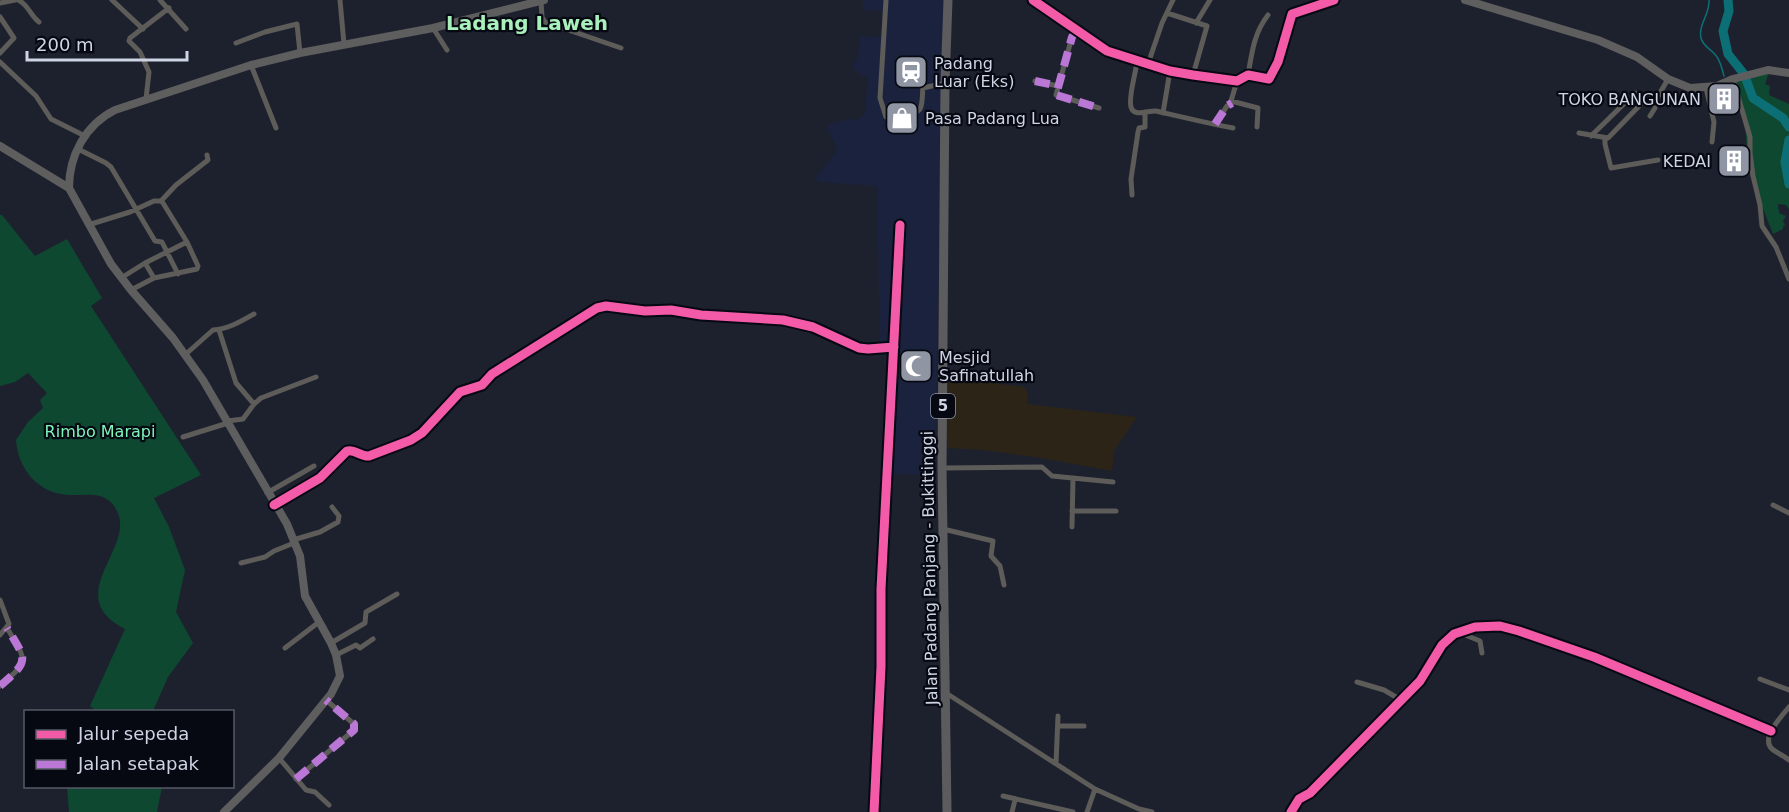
<svg xmlns="http://www.w3.org/2000/svg" width="1789" height="812" font-family="'DejaVu Sans',sans-serif">
	<rect width="100%" height="100%" fill="#1d212e"/>
	<path fill="#1a223e" d="M 863,0 L 944,0 L 935,475 L 889,474 L 891,350 L 880,350 L 877,186 L 820,182 L 815,179 L 836,152 L 837,147 L 828,130 L 828,125 L 849,119 L 857,120 L 865,114 L 868,79 L 867,75 L 860,75 L 852,67 L 858,57 L 860,36 L 881,37 L 883,11 L 863,10 Z"/>
	<path fill="#2d2418" d="M 945,377 L 1024,387 L 1028,393 L 1027,404 L 1137,417 L 1114,451 L 1112,471 L 1041,458 L 983,450 L 947,448 Z"/>
	<path fill="#0e4831" d="M 1771,67 L 1765,84 L 1770,86 L 1769,95 L 1789,104 L 1789,209 L 1786,205 L 1778,204 L 1779,213 L 1786,216 L 1783,221 L 1785,225 L 1783,226 L 1783,229 L 1773,234 L 1748,170 L 1746,136 L 1743,116 L 1733,85 L 1720,81 Z
		M 0,215 L 2,215 L 35,256 L 67,239 L 102,298 L 91,306 L 201,475 L 154,498 L 169,527 L 185,570 L 176,612 L 193,643 L 168,677 L 153,711 L 96,711 L 90,706 L 125,629 C 60,596 136,548 117,511 C 106,489 87,496 68,495 C 38,493 18,469 16,440 L 28,422 L 43,408 L 40,400 L 47,393 L 28,373 L 15,382 L 0,386 Z
		M 67,787 L 67,786 L 162,787 L 157,812 L 69,812 Z"/>
	<g fill="none" stroke-linecap="round" stroke-linejoin="round">
		<path stroke="#0d6f76" stroke-width="1.5" d="M 1709,0 C 1710,14 1698,25 1701,38 C 1703,47 1713,50 1717,57 C 1721,63 1722,69 1724,76"/>
		<path stroke="#0d6f76" stroke-width="9" d="M 1728,0 L 1729,11 L 1723,31 L 1728,54 L 1744,74 L 1753,98 L 1783,118 L 1789,127
			M 1789,140 L 1785,162 L 1789,184"/>
		<path stroke="#5d5c59" stroke-width="5" d="M 18,0 C 28,4 30,15 39,22
			M 112,0 L 143,29
			M 160,0 L 186,29
			M 340,0 L 344,44
			M 886,0 L 880,98 L 886,117 C 894,117 915,117 920,109 C 923,104 922,94 923,88 L 945,83
			M 1033,0 L 1107,51 L 1170,71 L 1193,75 L 1237,81 L 1248,75 L 1269,79 L 1278,62 L 1292,14 L 1334,0
			M 541,1 L 542,17 L 545,22 L 621,48
			M 0,3 L 15,0
			M 1167,13 L 1207,26 L 1193,75
			M 0,17 L 14,38 L 0,53
			M 1196,23 L 1210,0
			M 433,28 L 447,50
			M 1077,31 L 1072,37 L 1056,95 L 1099,108
			M 236,43 L 265,32 L 297,24 L 300,53
			M 1137,61 C 1136,73 1128,97 1131,107 C 1134,118 1149,110 1156,111 C 1182,117 1207,123 1233,128
			M 0,62 L 36,96 L 51,119 L 85,136
			M 1148,64 L 1162,23 L 1173,0
			M 251,65 L 276,128
			M 1248,75 C 1252,52 1254,33 1268,15
			M 1733,79 L 1750,137 L 1750,153 L 1753,176 L 1760,205 L 1762,226 L 1776,247 L 1789,279
			M 1035,81 L 1058,86
			M 1237,81 L 1231,101 L 1258,108 L 1257,127
			M 1706,88 L 1714,122 L 1712,142
			M 146,99 L 149,72 L 140,52 L 129,41 L 130,38 L 169,8
			M 1163,113 L 1170,71
			M 1650,116 L 1655,108 L 1656,100
			M 1215,124 L 1227,106 L 1232,103
			M 1579,133 L 1608,138 L 1645,100 L 1648,98 L 1656,100 L 1668,79
			M 1591,136 L 1635,93 L 1648,98
			M 1605,139 L 1605,144 L 1611,168 L 1658,160
			M 78,149 L 106,163 L 111,167 L 155,241 L 162,242 L 178,274
			M 1132,195 L 1131,179 L 1138,132 L 1139,128 L 1145,127 L 1145,112
			M 161,201 L 176,185 L 208,160 L 207,155
			M 88,225 L 130,212 L 154,201 L 161,201 L 163,203 L 187,242 L 198,266 L 197,269 L 154,278 L 131,290
			M 145,263 L 154,278
			M 121,278 L 145,263 L 187,242
			M 219,330 L 236,383 L 254,404
			M 186,354 L 213,330 C 228,329 240,322 254,314
			M 228,421 L 243,419 L 254,404 L 261,398 L 316,377
			M 183,437 L 228,423
			M 942,468 L 1042,467 L 1052,476 L 1113,482
			M 267,493 L 314,466
			M 275,504 L 320,478 L 347,451 C 355,449 361,457 369,456 L 411,440 L 422,433 L 460,392 L 482,385 L 492,374 L 597,308 L 606,306 L 645,311 L 671,310 L 701,315 L 783,320 L 813,327 L 859,348 L 868,349 L 894,347
			M 1773,505 L 1789,513
			M 1072,511 L 1116,511
			M 1072,527 L 1073,478
			M 943,529 L 993,541 L 991,556 L 1000,566 L 1004,585
			M 293,540 L 320,532 L 338,522 L 339,516 L 332,507
			M 241,563 L 265,557 L 274,551 L 294,543
			M 0,600 L 9,624 L 0,635
			M 1458,632 L 1480,641 L 1482,653
			M 331,643 L 365,623 L 366,612 L 397,594
			M 285,648 L 319,622
			M 336,655 L 356,645 L 360,648 L 373,639
			M 1760,679 L 1789,690
			M 1357,682 L 1384,690 L 1401,700
			M 0,686 C 30,660 27,661 7,628
			M 946,693 L 1095,789 L 1139,809 L 1152,812
			M 1789,707 C 1782,716 1760,738 1772,749 C 1777,753 1784,756 1789,760
			M 1058,726 L 1084,726
			M 279,758 L 306,790 L 315,792 L 329,805
			M 1056,764 L 1058,716
			M 296,779 L 354,730 L 354,724 L 326,700
			M 1003,796 L 1073,812
			M 874,812 L 881,667 L 881,589 L 900,225
			M 1012,812 L 1015,800
			M 1087,812 L 1095,789
			M 1291,812 L 1299,799 L 1310,793 L 1420,681 L 1442,645 L 1454,634 L 1475,627 L 1500,626 L 1519,631 L 1594,657 L 1771,731"/>
		<path stroke="#5f5e5e" stroke-width="8" d="M 1465,0 L 1598,40 L 1637,57 L 1668,79 L 1690,88 L 1717,86 L 1733,79 L 1768,70 L 1789,73
			M 0,146 L 69,188 L 111,264 L 131,290 L 173,338 L 203,380 L 287,524 L 300,556 L 305,596 L 331,643 L 336,655 L 340,676 L 331,694 L 279,758 L 224,812
			M 69,188 C 69,156 85,125 115,110 L 251,65 L 300,53 L 433,28 L 544,0"/>
		<path stroke="#5c5c5e" stroke-width="9" d="M 947,812 L 942,468 L 945,83 L 948,0"/>
		<path stroke="#ba77d6" stroke-width="8" stroke-dasharray="15 8" stroke-linecap="butt" d="M 1077,31 L 1072,37 L 1056,95 L 1099,108
			M 1035,81 L 1058,86
			M 1215,124 L 1227,106 L 1232,103
			M 0,686 C 30,660 27,661 7,628
			M 296,779 L 354,730 L 354,724 L 326,700"/>
		<g stroke="#060812" stroke-width="13">
			<path id="cycleway" d="M 1033,0 L 1107,51 L 1170,71 L 1193,75 L 1237,81 L 1248,75 L 1269,79 L 1278,62 L 1292,14 L 1334,0
				M 274,505 L 320,478 L 347,451 C 355,449 361,457 369,456 L 411,440 L 422,433 L 460,392 L 482,385 L 492,374 L 597,308 L 606,306 L 645,311 L 671,310 L 701,315 L 783,320 L 813,327 L 859,348 L 868,349 L 894,347
				M 874,812 L 881,667 L 881,589 L 900,225
				M 1291,812 L 1299,799 L 1310,793 L 1420,681 L 1442,645 L 1454,634 L 1475,627 L 1500,626 L 1519,631 L 1594,657 L 1771,731"/>
		</g>
		<use href="#cycleway" stroke="#f35aa7" stroke-width="9"/>
	</g>
	<defs>
		<g id="station-square" transform="scale(1.725)"><rect x="-9" y="-9" width="18" height="18" rx="4" fill="#9095a4" stroke="#060812"/><path d="M-3-6H3Q5-6 5-4V2Q5 4 3 4L4.5 6H3L1.5 4h-3L-3 6H-4.5L-3 4Q-5 4-5 2V-4Q-5-6-3-6ZM-3.5-4v3h7v-3ZM-3.5 1v1.5H-2V1ZM2 1v1.5H3.5V1Z" fill="#fff"/></g>
		<g id="building-square" transform="scale(1.725)"><rect x="-9" y="-9" width="18" height="18" rx="4" fill="#9095a4" stroke="#060812"/><path d="M-4-6H4V6H1V3H-1V6H-4ZM-2.5-4.3h1.7v1.8h-1.7ZM.8-4.3h1.7v1.8H.8ZM-2.5-1h1.7V.8h-1.7ZM.8-1h1.7V.8H.8Z" fill="#fff"/></g>
		<g id="shop-square" transform="scale(1.725)"><rect x="-9" y="-9" width="18" height="18" rx="4" fill="#9095a4" stroke="#060812"/><path d="M-5-2.5h2.3a2.7 3.5 0 0 1 5.4 0H5L5.5 6h-11ZM-1.5-2.5h3a1.5 2.3 0 0 0-3 0Z" fill="#fff"/></g>
		<g id="mosque-square" transform="scale(1.725)"><rect x="-9" y="-9" width="18" height="18" rx="4" fill="#9095a4" stroke="#060812"/><path d="M3.5-4.9A6 6 0 1 0 3.5 4.9A5 5 0 1 1 3.5-4.9Z" fill="#fff"/></g>
	</defs>
	<g fill-rule="evenodd">
		<use href="#station-square" x="911" y="72"/>
		<use href="#building-square" x="1724" y="99"/>
		<use href="#shop-square" x="902" y="118"/>
		<use href="#building-square" x="1734" y="161"/>
		<use href="#mosque-square" x="916" y="366"/>
	</g>
	<g text-anchor="middle" stroke-width="4.5" stroke-linejoin="round" paint-order="stroke">
		<rect fill="#060812" stroke="#9297a5" stroke-width="1.5" x="931" y="394" width="24" height="24" rx="4.5"/>
		<g font-size="15" font-weight="bold" fill="#ced4e4">
			<text x="943" y="411">5</text>
		</g>
		<g font-size="16" fill="#ced4e4" stroke="#060812" text-anchor="start">
			<text x="934" y="69">Padang<tspan x="934" dy="18">Luar (Eks)</tspan></text>
			<text x="1701" y="105" text-anchor="end">TOKO BANGUNAN</text>
			<text x="925" y="124">Pasa Padang Lua</text>
			<text x="1711" y="167" text-anchor="end">KEDAI</text>
			<text x="939" y="363">Mesjid<tspan x="939" dy="18">Safinatullah</tspan></text>
		</g>
		<g font-size="16" fill="#7ff5ba" stroke="#060812">
			<text x="100" y="437">Rimbo Marapi</text>
		</g>
		<g font-size="16" fill="#ced4e4" stroke="#060812">
			<text transform="translate(929 568) rotate(-91)" y="6">Jalan Padang Panjang - Bukittinggi</text>
		</g>
		<g font-size="20" font-weight="bold" fill="#a9f0bd" stroke="#060812">
			<text x="527" y="30">Ladang Laweh</text>
		</g>
	</g>
	<rect x="24" y="710" width="210" height="78" fill="#060812" stroke="#565a66" stroke-width="1.5"/>
	<rect x="36" y="730" width="30" height="9" fill="#f35aa7" stroke="#565a66" stroke-width="1.5"/>
	<text x="78" y="740" font-size="18" fill="#ced4e4">Jalur sepeda</text>
	<rect x="36" y="760" width="30" height="9" fill="#ba77d6" stroke="#565a66" stroke-width="1.5"/>
	<text x="78" y="770" font-size="18" fill="#ced4e4">Jalan setapak</text>
	<path d="M27 51v9h160v-9" fill="none" stroke="#ced4e4" stroke-width="3"/>
	<text x="36" y="51" font-size="18" fill="#ced4e4" stroke="#060812" stroke-width="4.5" paint-order="stroke">200 m</text>
</svg>
